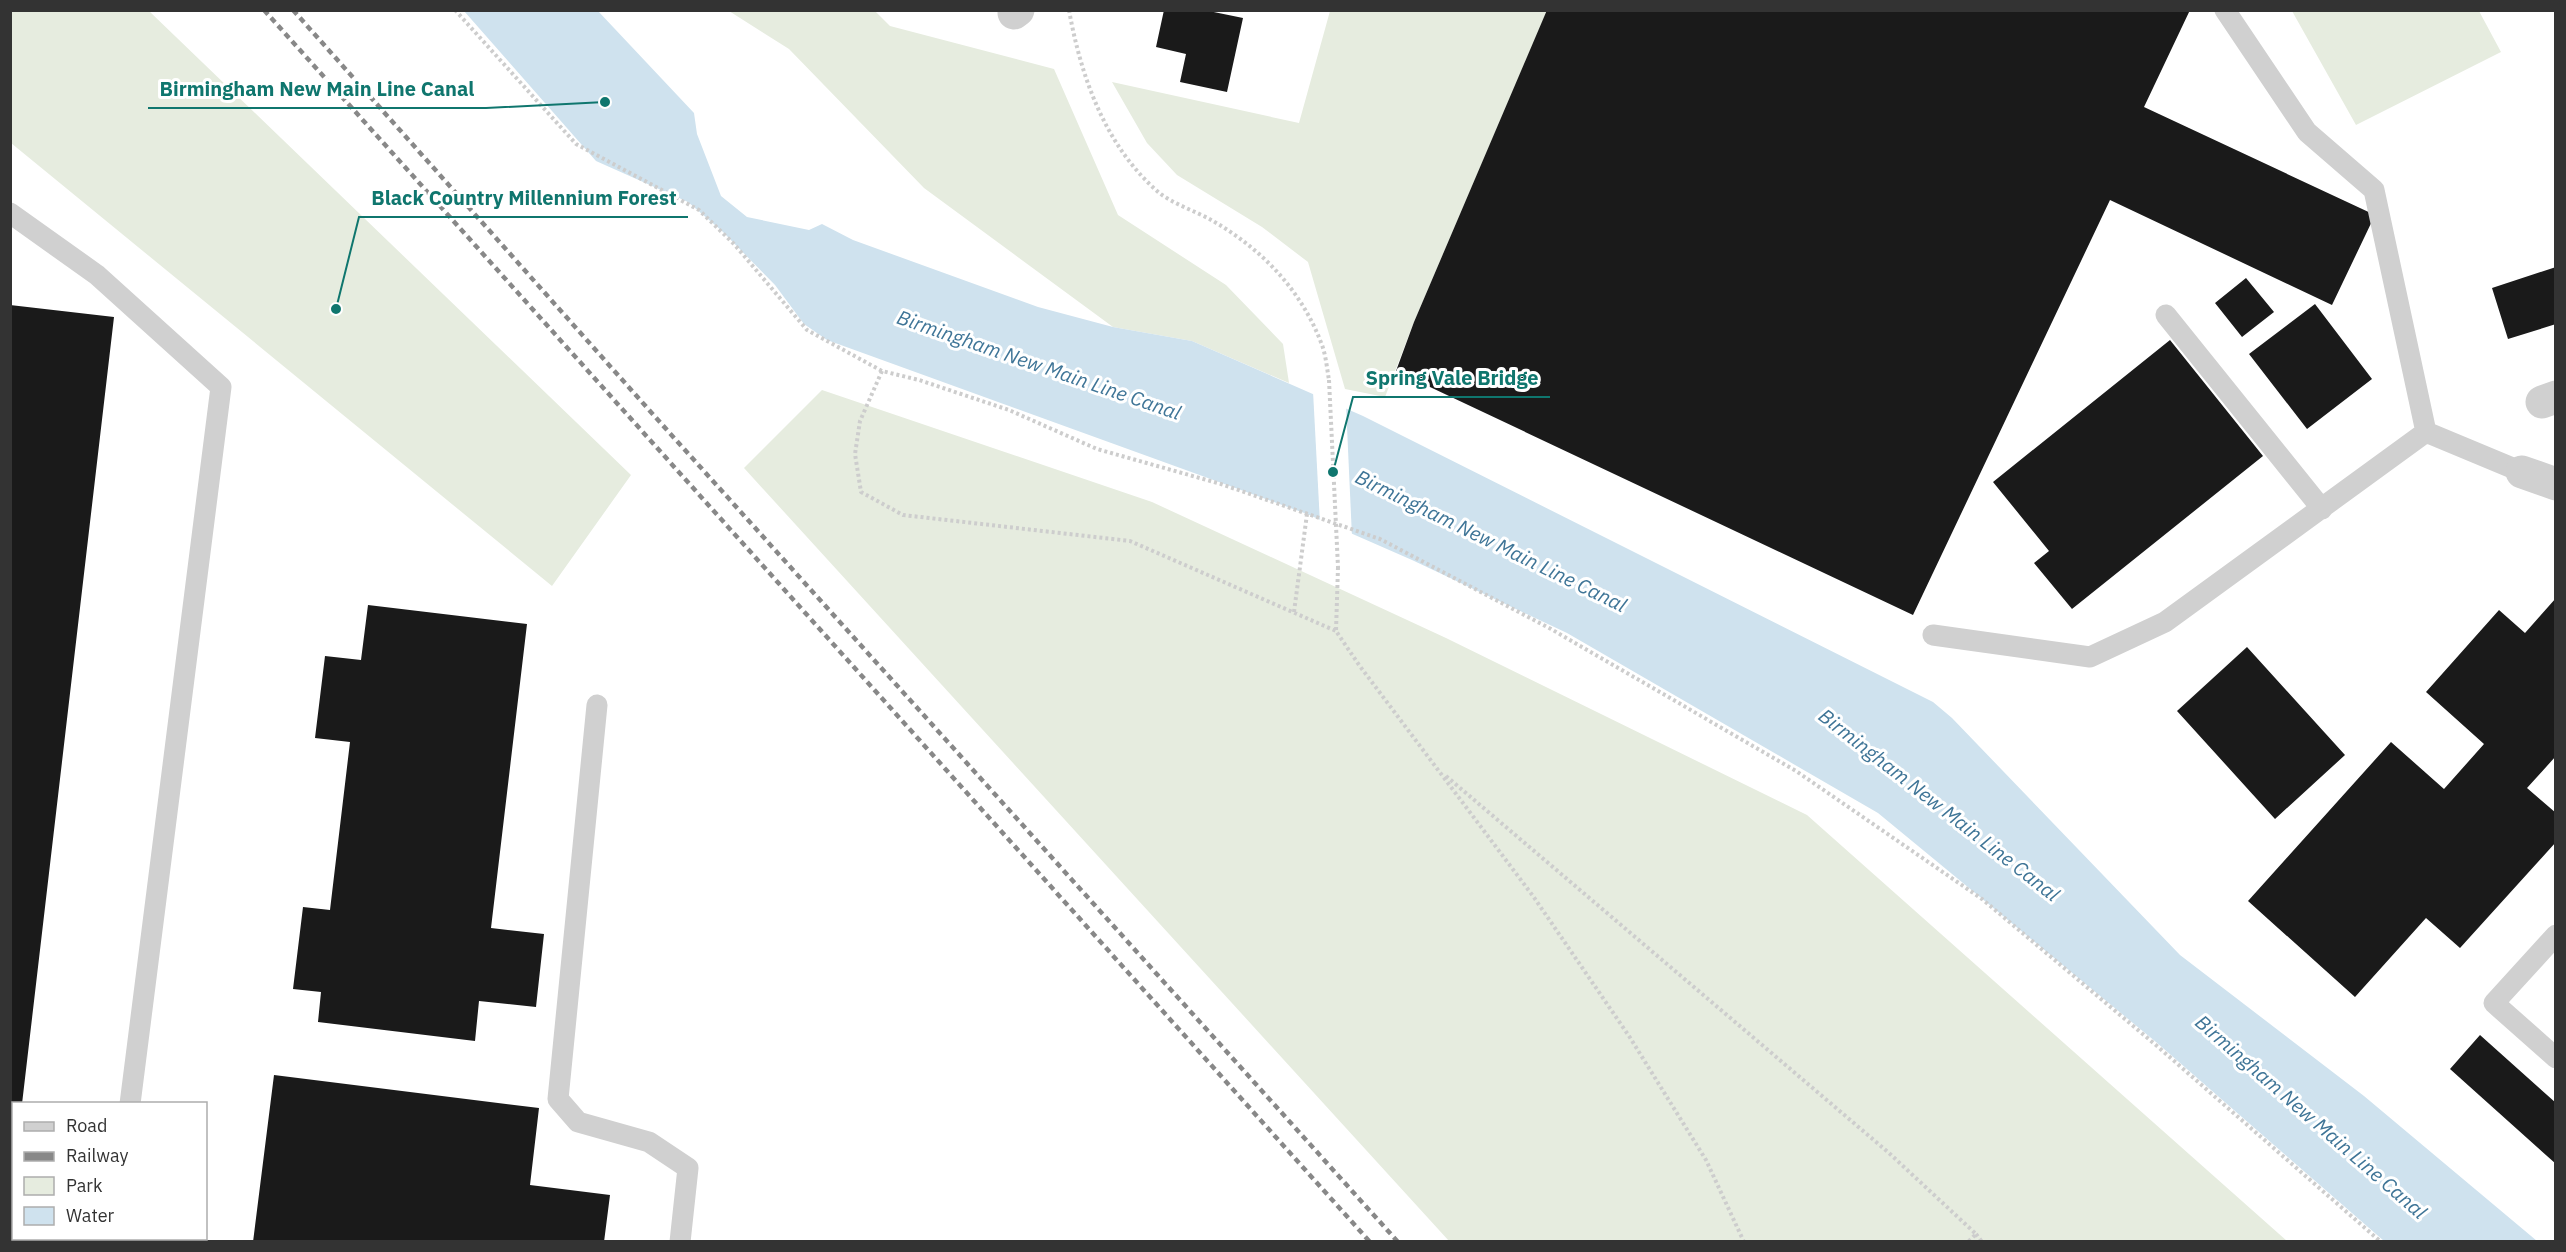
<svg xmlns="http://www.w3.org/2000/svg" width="2566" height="1252" font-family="'IBM Plex Sans',sans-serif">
	<rect width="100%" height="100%" fill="#fff"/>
	<path fill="#e6ecdf" d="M 10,11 L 149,11 L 631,475 L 552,586 L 11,143 Z
		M 729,11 L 875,11 L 890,26 L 1054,69 L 1118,215 L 1226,285 L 1283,344 L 1289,383 L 1192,341 L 1113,327 L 924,188 L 789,49 Z
		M 1330,11 L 1547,11 L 1414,322 L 1385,397 L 1345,389 L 1308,262 L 1262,227 L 1177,175 L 1147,143 L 1112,82 L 1299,123 Z
		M 2292,11 L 2479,11 L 2501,52 L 2356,125 Z
		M 822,390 L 1152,502 L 1446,638 L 1807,815 L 2287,1241 L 1449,1241 L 744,468 Z"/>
	<path fill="#cfe2ee" d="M 464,11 L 598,11 L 694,113 L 697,134 L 721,196 L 747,217 L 809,230 L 822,224 L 853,240 L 1038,307 L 1113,327 L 1192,341 L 1363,416 L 1933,702 L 1952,718 L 2180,955 L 2364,1096 L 2537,1241 L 2384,1241 L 2156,1042 L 1878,813 L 1567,633 L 1412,560 L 1307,514 L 827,340 L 804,324 L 775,285 L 722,231 L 688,202 L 596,161 Z"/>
	<path fill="#fff" d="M 1313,391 L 1346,405 L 1352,537 L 1320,523 Z"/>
	<path fill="#1a1a1a" d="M 1164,10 L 1204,10 L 1243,18 L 1227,92 L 1180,82 L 1186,54 L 1156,47 Z
		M 1547,10 L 2190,10 L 2144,107 L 2375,215 L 2332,305 L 2110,200 L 1913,615 L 1396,371 L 1414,322 Z
		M 2556,267 L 2556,324 L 2508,339 L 2492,288 Z
		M 2246,278 L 2274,312 L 2242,337 L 2215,303 Z
		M 2315,304 L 2372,379 L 2307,429 L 2249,354 Z
		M 10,305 L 114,317 L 22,1104 L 14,1104 L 12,1186 Z
		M 2170,340 L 2263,456 L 2072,609 L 2034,563 L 2049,551 L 1993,482 Z
		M 2556,598 L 2556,756 L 2527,788 L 2556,813 L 2556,842 L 2460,948 L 2426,918 L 2355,997 L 2248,901 L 2391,742 L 2444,789 L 2484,744 L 2426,692 L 2499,610 L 2525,633 Z
		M 368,605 L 527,624 L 491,928 L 544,934 L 536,1007 L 479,1001 L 475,1041 L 318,1022 L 321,992 L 293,989 L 303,907 L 330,910 L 350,742 L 315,738 L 325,656 L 361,660 Z
		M 2247,647 L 2345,755 L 2275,819 L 2177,711 Z
		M 2480,1035 L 2556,1103 L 2556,1164 L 2450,1069 Z
		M 274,1075 L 539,1108 L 530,1185 L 610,1195 L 604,1242 L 253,1242 Z"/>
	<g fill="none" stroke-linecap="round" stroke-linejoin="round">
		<path stroke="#cdcdcd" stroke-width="4" stroke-dasharray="3 3" stroke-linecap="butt" d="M 455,10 L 576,144 L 699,210 L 734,244 L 807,330 L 882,371 L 919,380 L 1009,410 L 1097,449 L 1221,484 L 1380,539 L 1551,629 L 1796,771 L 1982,899 L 2157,1046 L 2381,1242
			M 1069,10 C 1081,77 1105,145 1157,191 C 1172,204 1196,211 1213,221 C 1263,250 1302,291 1322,345 C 1326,356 1327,369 1329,380
			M 882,371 L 860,421 L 855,454 L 861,492 L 903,515 L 1130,541 L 1336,631
			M 1338,567 L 1336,631 L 1359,665 L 1533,896 L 1629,1036 L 1706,1160 L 1744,1242
			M 1294,612 L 1307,514
			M 1446,776 L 1889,1153 L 1976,1234 L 1968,1242
			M 1976,1234 L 1982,1242"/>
		<path stroke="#d0d0d0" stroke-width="21" d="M 2225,10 L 2307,132 L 2374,190 L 2426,432
			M 10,213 L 97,275 L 221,387 L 130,1104
			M 2166,315 L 2322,509
			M 1933,635 L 2090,657 L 2165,622 L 2426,432 L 2522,472
			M 597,705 L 558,1099 L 578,1122 L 649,1142 L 688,1168 L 680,1242
			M 2556,935 L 2494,1003 L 2556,1058
			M 112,1242 L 113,1238"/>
		<path stroke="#d0d0d0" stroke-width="33" d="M 1014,13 L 1018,10
			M 2542,402 L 2556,397
			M 2522,472 L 2556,484"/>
		<path stroke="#888" stroke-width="4.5" stroke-dasharray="6 4.5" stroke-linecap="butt" d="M 264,10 L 1370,1242
			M 293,10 L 658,420 L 1398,1242"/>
		<path stroke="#cdcdcd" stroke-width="4" stroke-dasharray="3 3" stroke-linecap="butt" d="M 1329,380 L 1338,567"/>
	</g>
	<g text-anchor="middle" stroke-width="6" stroke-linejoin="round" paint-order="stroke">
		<g font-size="20" font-style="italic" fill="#3f7597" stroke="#fff">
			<text transform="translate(1039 365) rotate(19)" y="7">Birmingham New Main Line Canal</text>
			<text transform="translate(1491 541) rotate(26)" y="7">Birmingham New Main Line Canal</text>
			<text transform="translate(1939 805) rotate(38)" y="7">Birmingham New Main Line Canal</text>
			<text transform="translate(2311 1117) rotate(41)" y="7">Birmingham New Main Line Canal</text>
		</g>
	</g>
	<path fill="none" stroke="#0f766e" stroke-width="2" d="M605 102L486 108H148M336 309L359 217H688M1333 472L1353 397H1550"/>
	<g fill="#0f766e" stroke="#fff" stroke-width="2">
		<circle cx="605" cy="102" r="6"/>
		<circle cx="336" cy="309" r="6"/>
		<circle cx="1333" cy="472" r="6"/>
	</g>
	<g font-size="20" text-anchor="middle" font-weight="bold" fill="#0f766e" stroke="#fff" stroke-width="6" stroke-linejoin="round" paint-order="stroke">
		<text x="317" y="96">Birmingham New Main Line Canal</text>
		<text x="524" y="205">Black Country Millennium Forest</text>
		<text x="1452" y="385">Spring Vale Bridge</text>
	</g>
	<rect width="2566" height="1252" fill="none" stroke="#333333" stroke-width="24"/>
	<rect x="12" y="1102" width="195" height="138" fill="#ffffff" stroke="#adadad" stroke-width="1.5"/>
	<rect x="24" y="1122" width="30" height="9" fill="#d0d0d0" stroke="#adadad" stroke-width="1.5"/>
	<text x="66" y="1132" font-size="18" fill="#333333">Road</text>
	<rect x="24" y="1152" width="30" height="9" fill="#888888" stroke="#adadad" stroke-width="1.5"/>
	<text x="66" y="1162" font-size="18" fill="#333333">Railway</text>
	<rect x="24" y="1177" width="30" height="18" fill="#e6ecdf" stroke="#adadad" stroke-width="1.5"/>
	<text x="66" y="1192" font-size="18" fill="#333333">Park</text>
	<rect x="24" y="1207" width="30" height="18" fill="#cfe2ee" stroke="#adadad" stroke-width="1.5"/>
	<text x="66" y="1222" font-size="18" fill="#333333">Water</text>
</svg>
